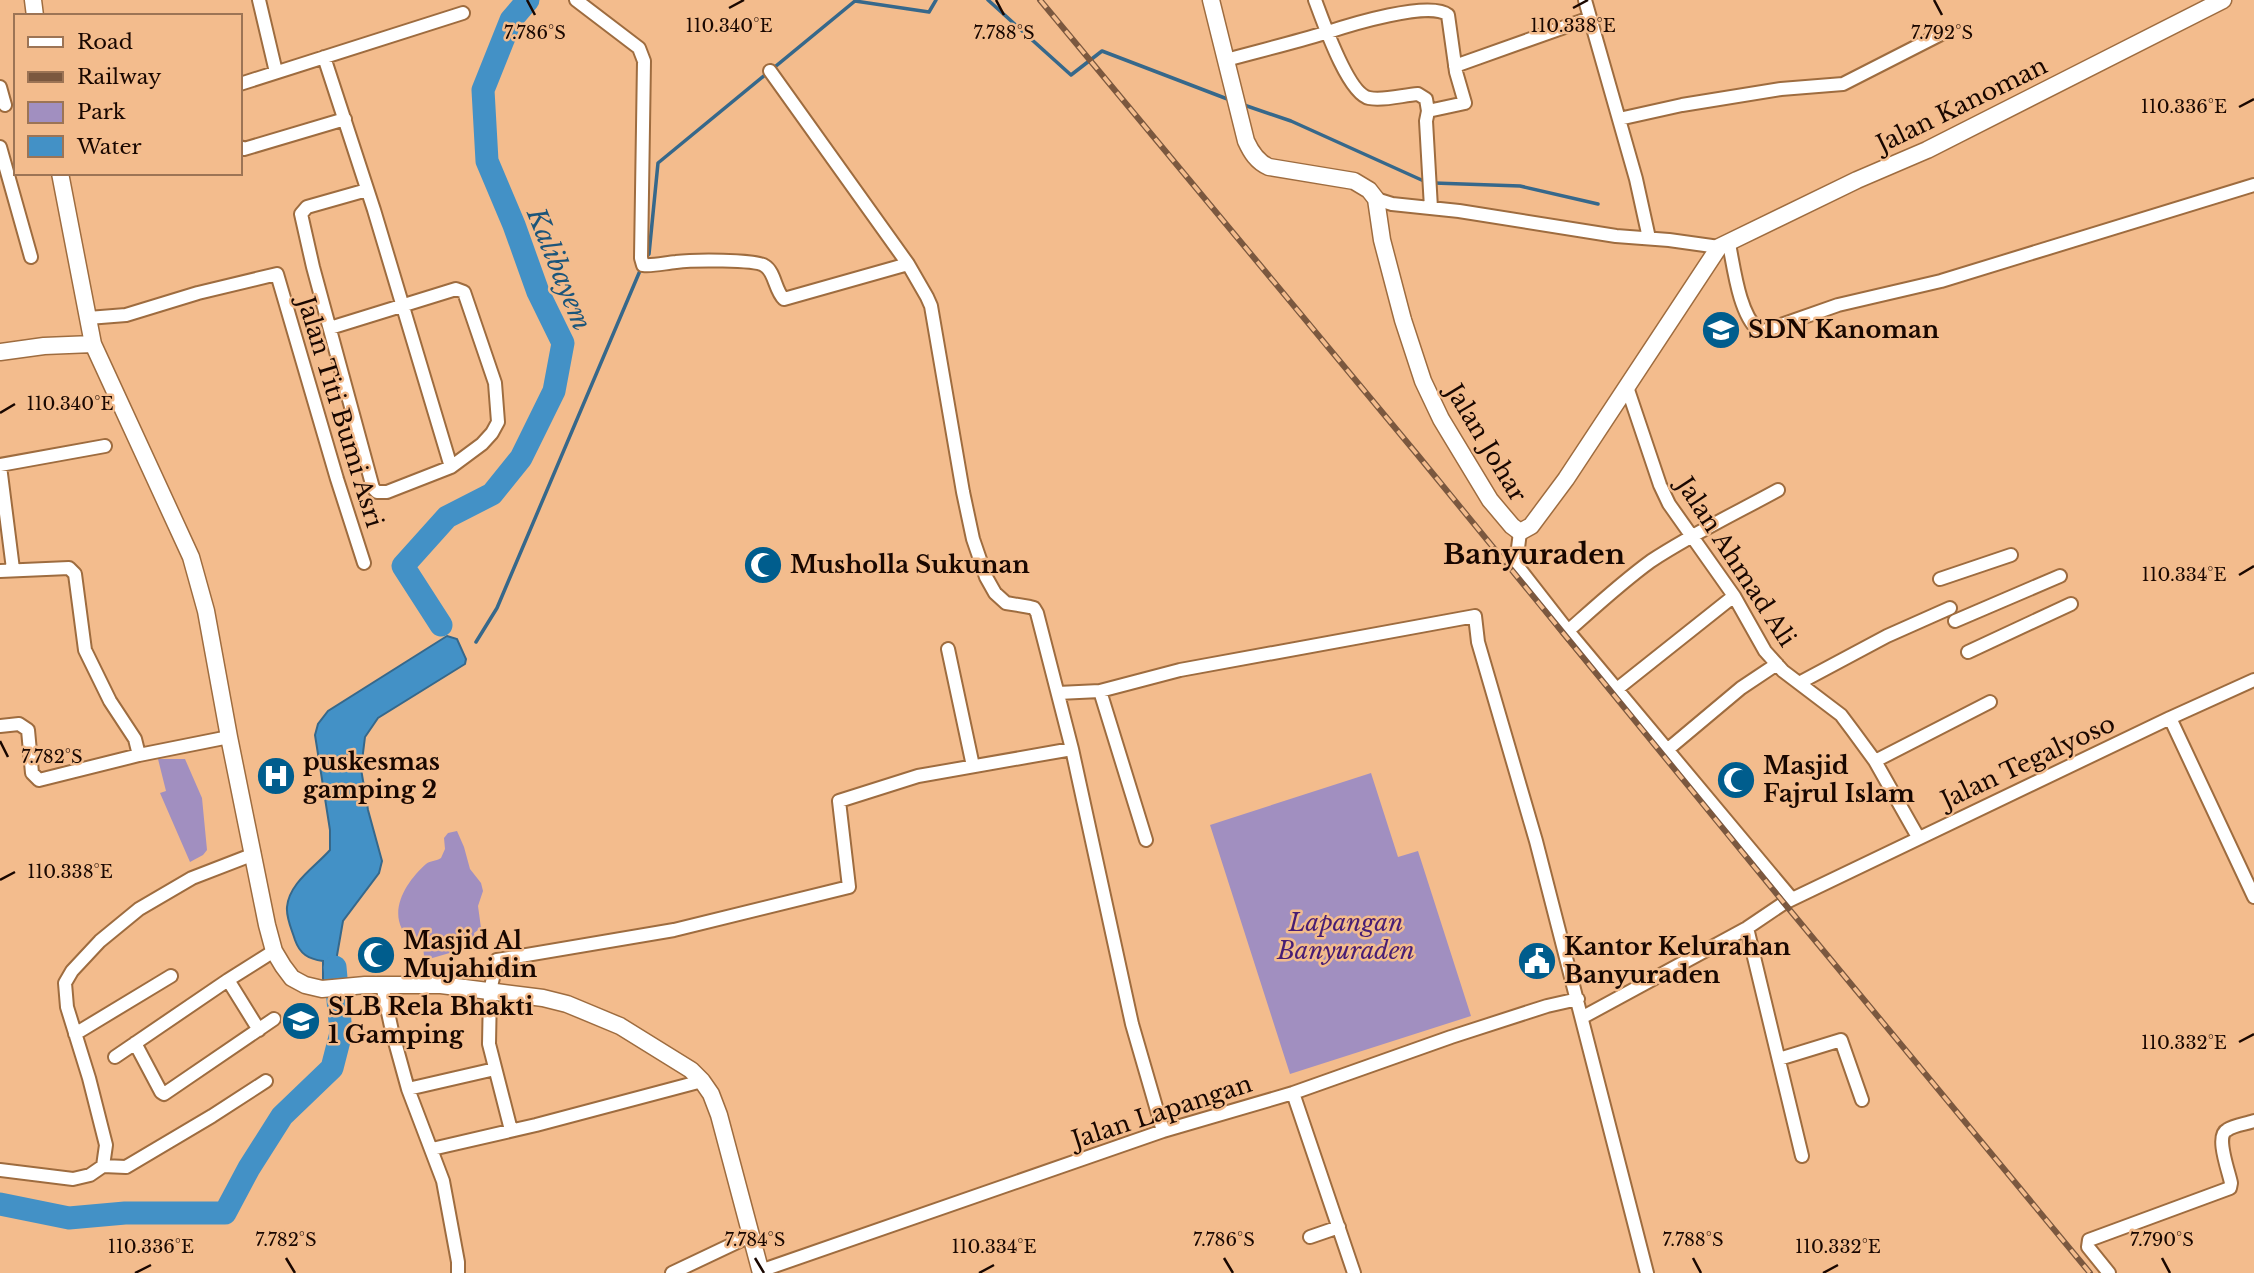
<svg xmlns="http://www.w3.org/2000/svg" width="2254" height="1273" font-family="'Libre Baskerville',serif">
	<rect width="100%" height="100%" fill="#f3bc8d"/>
	<path fill="#a18fc0" d="M 158,759 L 185,759 L 202,798 L 207,850 L 203,855 L 190,862 L 160,793 L 166,791 Z
		M 1371,773 L 1398,857 L 1418,851 L 1471,1016 L 1290,1074 L 1210,825 Z
		M 457,831 L 464,847 L 470,869 L 481,883 L 483,891 L 478,906 L 481,928 L 474,933 L 476,950 L 453,952 L 429,959 L 424,956 L 423,945 C 415,940 406,938 402,929 C 390,906 409,879 426,864 C 431,860 435,862 441,858 L 445,849 L 444,838 L 448,833 Z"/>
	<path fill="#4391c6" stroke="#36688b" stroke-width="2" d="M 447,636 L 457,639 L 466,659 L 465,664 L 378,718 L 365,737 L 361,769 L 368,810 L 382,861 L 379,873 L 343,921 L 336,961 L 340,978 L 338,992 L 323,981 L 323,961 C 308,959 300,954 295,940 C 292,930 286,918 287,907 C 289,883 315,867 330,850 L 330,830 L 315,735 L 318,724 L 328,711 Z"/>
	<g fill="none" stroke-linecap="round" stroke-linejoin="round">
		<path stroke="#36688b" stroke-width="3.5" d="M 988,0 L 1071,75 L 1102,51 L 1230,100
			M 1244,105 L 1291,121 L 1426,182
			M 1434,183 L 1520,186 L 1598,204
			M 644,259 L 649,254 L 658,163 L 855,1 L 929,12 L 936,0
			M 476,642 L 497,608 L 642,266"/>
		<path stroke="#4391c6" stroke-width="23" d="M 441,625 L 403,566 L 447,517 L 492,494 L 521,458 L 554,391 L 563,343 L 538,292 L 514,225 L 487,161 L 483,90 L 511,20 L 528,0
			M 0,1204 L 69,1218 L 125,1213 L 225,1213 L 249,1168 L 282,1116 L 332,1068 L 341,1033 L 335,967"/>
		<g stroke="#9e6c3f" stroke-width="16">
			<path id="minor" d="M 259,0 L 276,72
				M 576,0 L 639,48 L 644,61 L 641,258 L 643,265 C 654,266 665,263 676,262 C 691,260 756,259 765,266 C 775,272 775,291 784,299 L 908,264
				M 1585,0 L 1636,179 L 1649,238
				M 324,57 L 374,210 L 451,467
				M 1226,60 C 1259,51 1292,43 1325,33 C 1349,25 1430,0 1448,15 L 1456,72 L 1465,103 L 1428,111 L 1426,99 L 1418,94 C 1403,95 1384,101 1369,98 C 1348,94 1323,21 1315,0
				M 1455,66 L 1590,18
				M 770,71 L 908,264 L 927,297 L 931,306 L 963,492 L 973,539 L 986,577 L 995,593 L 1006,603 L 1030,607 L 1034,608 L 1037,613 L 1072,749 L 1132,1024 L 1163,1131
				M 240,84 L 463,13
				M 0,87 L 5,105
				M 1428,111 L 1426,121 L 1431,208
				M 1619,119 L 1682,105 L 1781,89 L 1843,84 L 1943,33
				M 0,147 L 31,257
				M 240,147 L 244,149 L 345,119
				M 1376,199 L 1392,204 L 1459,211 L 1616,236 L 1669,240 L 1719,247
				M 1729,244 C 1734,268 1739,313 1758,330 L 1764,331 L 1838,305 L 1941,281 L 2254,185
				M 88,318 L 126,315 L 198,293 L 277,274 L 337,479 L 364,563
				M 330,328 L 456,289 L 464,292 L 495,383 L 498,422 L 492,433 L 482,444 L 451,467 L 387,492 L 377,492 L 373,488 L 313,267 L 301,214 L 307,207 L 367,190
				M 1627,387 L 1660,485 L 1669,504 L 1734,596 L 1765,651 L 1783,671 L 1841,715 L 1853,731 L 1875,761 L 1918,837
				M 0,465 L 105,446
				M 0,466 L 13,569
				M 1520,532 L 1518,548 L 1512,559 L 1568,631 L 1792,899
				M 0,571 L 69,568 L 75,574 L 85,650 L 110,701 L 135,739 L 139,755
				M 1940,579 L 2011,555
				M 1955,621 L 2060,576
				M 1568,631 C 1595,607 1622,582 1651,561 C 1692,534 1736,513 1778,490
				M 948,649 L 973,766
				M 1968,652 L 2071,604
				M 1799,683 L 1887,636 L 1950,608
				M 1617,689 L 1734,596
				M 1100,691 L 1146,840
				M 1058,693 L 1100,691 L 1180,670 L 1475,616 L 1478,642 L 1536,841 L 1647,1273
				M 2170,718 L 2254,897
				M 0,726 L 19,724 L 28,730 L 32,773 L 39,780 L 139,755 L 229,737
				M 1667,750 L 1741,688 L 1777,664
				M 1875,761 L 1990,702
				M 1747,928 L 1802,1156
				M 228,980 L 259,1030
				M 382,985 L 392,1031 L 408,1089 L 443,1181 L 458,1262 L 458,1273
				M 1583,1017 L 1747,928 L 1784,903 L 2170,718 L 2254,680
				M 75,1034 L 171,976
				M 135,1043 L 161,1092 L 164,1094 L 274,1019
				M 115,1057 L 228,980 L 274,951
				M 1779,1059 L 1841,1040 L 1862,1100
				M 408,1089 L 495,1069
				M 1293,1093 L 1354,1273
				M 511,1130 L 489,1044 L 490,991 L 497,960 L 674,930 L 849,887 L 839,801 L 918,776 L 1072,749
				M 432,1149 L 536,1125 L 702,1081
				M 103,1166 L 106,1145 L 89,1078 L 67,1007 L 65,983 L 72,971 L 100,941 L 139,909 L 192,878 L 254,854
				M 0,1170 L 73,1179 L 90,1175 L 103,1166 L 126,1167 L 212,1116 L 266,1081
				M 1310,1237 L 1339,1227
				M 760,1271 L 1163,1131 L 1293,1093 L 1451,1037 L 1547,1006 L 1578,999
				M 672,1273 L 750,1236
				M 2109,1273 L 2088,1247 L 2089,1240 L 2230,1188 L 2231,1183 C 2229,1172 2215,1136 2227,1130 C 2234,1125 2246,1124 2254,1121"/>
		</g>
		<g stroke="#9e6c3f" stroke-width="19">
			<path id="tertiary" d="M 33,0 L 35,16
				M 1211,0 L 1246,141 C 1251,152 1257,162 1269,167 L 1354,181 L 1369,190 L 1376,199 L 1382,240 L 1403,320 L 1423,381 L 1441,419 L 1490,500 L 1512,526 L 1520,532 L 1531,526 L 1566,479 L 1719,247 L 1857,180 L 1927,150 L 2223,0
				M 60,173 L 93,344 L 191,557 L 206,611 L 229,737 L 267,925 L 274,951 L 283,966 L 292,978 L 305,985 L 322,989 L 365,985 L 441,985 L 543,998 L 567,1004 L 620,1026 L 691,1070 L 702,1081 L 711,1094 L 719,1115 L 761,1273
				M 0,352 L 44,346 L 93,344"/>
		</g>
		<use href="#minor" stroke="#fff" stroke-width="12"/>
		<use href="#tertiary" stroke="#fff" stroke-width="16"/>
		<g stroke="#7b583f" stroke-width="6">
			<path id="rail" d="M 1040,0 L 1416,453 L 1784,903 L 2090,1273"/>
		</g>
		<use href="#rail" stroke="#f3bc8d" stroke-width="3.5" stroke-dasharray="10" stroke-linecap="butt"/>
	</g>
	<path fill="none" stroke="#190700" stroke-width="2.5" d="M 527,0 L 535,15M 996,0 L 1004,15M 1934,0 L 1942,15M 729,8 L 744,0M 1573,8 L 1588,0M 2239,107 L 2254,99M 0,413 L 15,404M 2239,575 L 2254,566M 0,741 L 8,757M 0,880 L 15,872M 2239,1042 L 2254,1034M 286,1258 L 295,1273M 755,1258 L 764,1273M 1224,1258 L 1233,1273M 1693,1258 L 1701,1273M 2162,1258 L 2170,1273M 135,1273 L 151,1265M 979,1273 L 994,1265M 1823,1273 L 1838,1265"/>
	<defs>
		<g id="school-disc" transform="scale(2.0125)"><circle r="9.5" fill="#005d8d" stroke="#f3bc8d"/><path d="M0-5L7-2L0 1L-7-2ZM-4 1L0 2.5L4 1V4Q0 6-4 4Z" fill="#fff"/></g>
		<g id="mosque-disc" transform="scale(2.0125)"><circle r="9.5" fill="#005d8d" stroke="#f3bc8d"/><path d="M3.5-4.9A6 6 0 1 0 3.5 4.9A5 5 0 1 1 3.5-4.9Z" fill="#fff"/></g>
		<g id="hospital-disc" transform="scale(2.0125)"><circle r="9.5" fill="#005d8d" stroke="#f3bc8d"/><path d="M-5-5h3v3.5h4V-5h3V5h-3V1.5h-4V5h-3Z" fill="#fff"/></g>
		<g id="civic-disc" transform="scale(2.0125)"><circle r="9.5" fill="#005d8d" stroke="#f3bc8d"/><path d="M-.6-6.5H3V-4.5H.6V-3L4-1V1h2V6H-6V1h2V-1L-.6-3ZM-1.2 2.5V6h2.4V2.5Z" fill="#fff"/></g>
	</defs>
	<g fill-rule="evenodd">
		<use href="#school-disc" x="1721" y="330"/>
		<use href="#mosque-disc" x="763" y="565"/>
		<use href="#hospital-disc" x="276" y="776"/>
		<use href="#mosque-disc" x="1736" y="780"/>
		<use href="#mosque-disc" x="376" y="955"/>
		<use href="#civic-disc" x="1537" y="961"/>
		<use href="#school-disc" x="301" y="1021"/>
	</g>
	<g text-anchor="middle" stroke-width="5" stroke-linejoin="round" paint-order="stroke">
		<g font-size="24" fill="#190700" stroke="#f3bc8d">
			<text transform="translate(1962 105) rotate(-26)" y="8">Jalan Kanoman</text>
			<text transform="translate(340 412) rotate(73)" y="8">Jalan Titi Bumi Asri</text>
			<text transform="translate(1486 443) rotate(59)" y="8">Jalan Johar</text>
			<text transform="translate(1736 562) rotate(57)" y="8">Jalan Ahmad Ali</text>
			<text transform="translate(2028 762) rotate(-25)" y="8">Jalan Tegalyoso</text>
			<text transform="translate(1162 1112) rotate(-18)" y="8">Jalan Lapangan</text>
		</g>
		<g font-size="24" font-weight="bold" fill="#190700" stroke="#f3bc8d" text-anchor="start">
			<text x="1748" y="338">SDN Kanoman</text>
			<text x="790" y="573">Musholla Sukunan</text>
			<text x="303" y="770">puskesmas<tspan x="303" dy="28">gamping 2</tspan></text>
			<text x="1763" y="774">Masjid<tspan x="1763" dy="28">Fajrul Islam</tspan></text>
			<text x="403" y="949">Masjid Al<tspan x="403" dy="28">Mujahidin</tspan></text>
			<text x="1564" y="955">Kantor Kelurahan<tspan x="1564" dy="28">Banyuraden</tspan></text>
			<text x="328" y="1015">SLB Rela Bhakti<tspan x="328" dy="28">1 Gamping</tspan></text>
		</g>
		<g font-size="24" font-style="italic" fill="#471d74" stroke="#f3bc8d">
			<text x="1346" y="931">Lapangan<tspan x="1346" dy="28">Banyuraden</tspan></text>
		</g>
		<g font-size="26" font-style="italic" fill="#1c557a" stroke="#f3bc8d">
			<text transform="translate(559 269) rotate(68)" y="9">Kalibayem</text>
		</g>
		<g font-size="28" font-weight="bold" fill="#190700" stroke="#f3bc8d">
			<text x="1534" y="564">Banyuraden</text>
		</g>
	</g>
	<g font-size="18" text-anchor="middle" fill="#190700" stroke="#f3bc8d" stroke-width="5" stroke-linejoin="round" paint-order="stroke">
		<text x="1573" y="32">110.338°E</text>
		<text x="729" y="32">110.340°E</text>
		<text x="535" y="39">7.786°S</text>
		<text x="1004" y="39">7.788°S</text>
		<text x="1942" y="39">7.792°S</text>
		<text x="2184" y="113">110.336°E</text>
		<text x="70" y="410">110.340°E</text>
		<text x="2184" y="581">110.334°E</text>
		<text x="52" y="763">7.782°S</text>
		<text x="70" y="878">110.338°E</text>
		<text x="2184" y="1049">110.332°E</text>
		<text x="286" y="1246">7.782°S</text>
		<text x="755" y="1246">7.784°S</text>
		<text x="1224" y="1246">7.786°S</text>
		<text x="1693" y="1246">7.788°S</text>
		<text x="2162" y="1246">7.790°S</text>
		<text x="151" y="1253">110.336°E</text>
		<text x="994" y="1253">110.334°E</text>
		<text x="1838" y="1253">110.332°E</text>
	</g>
	<rect x="14" y="14" width="228" height="161" fill="#f3bc8d" stroke="#9c7455" stroke-width="2"/>
	<rect x="28" y="37" width="35" height="10" fill="#ffffff" stroke="#9c7455" stroke-width="2"/>
	<text x="77" y="49" font-size="21" fill="#190700">Road</text>
	<rect x="28" y="72" width="35" height="10" fill="#7b583f" stroke="#9c7455" stroke-width="2"/>
	<text x="77" y="84" font-size="21" fill="#190700">Railway</text>
	<rect x="28" y="102" width="35" height="21" fill="#a18fc0" stroke="#9c7455" stroke-width="2"/>
	<text x="77" y="119" font-size="21" fill="#190700">Park</text>
	<rect x="28" y="136" width="35" height="21" fill="#4391c6" stroke="#9c7455" stroke-width="2"/>
	<text x="77" y="154" font-size="21" fill="#190700">Water</text>
</svg>
